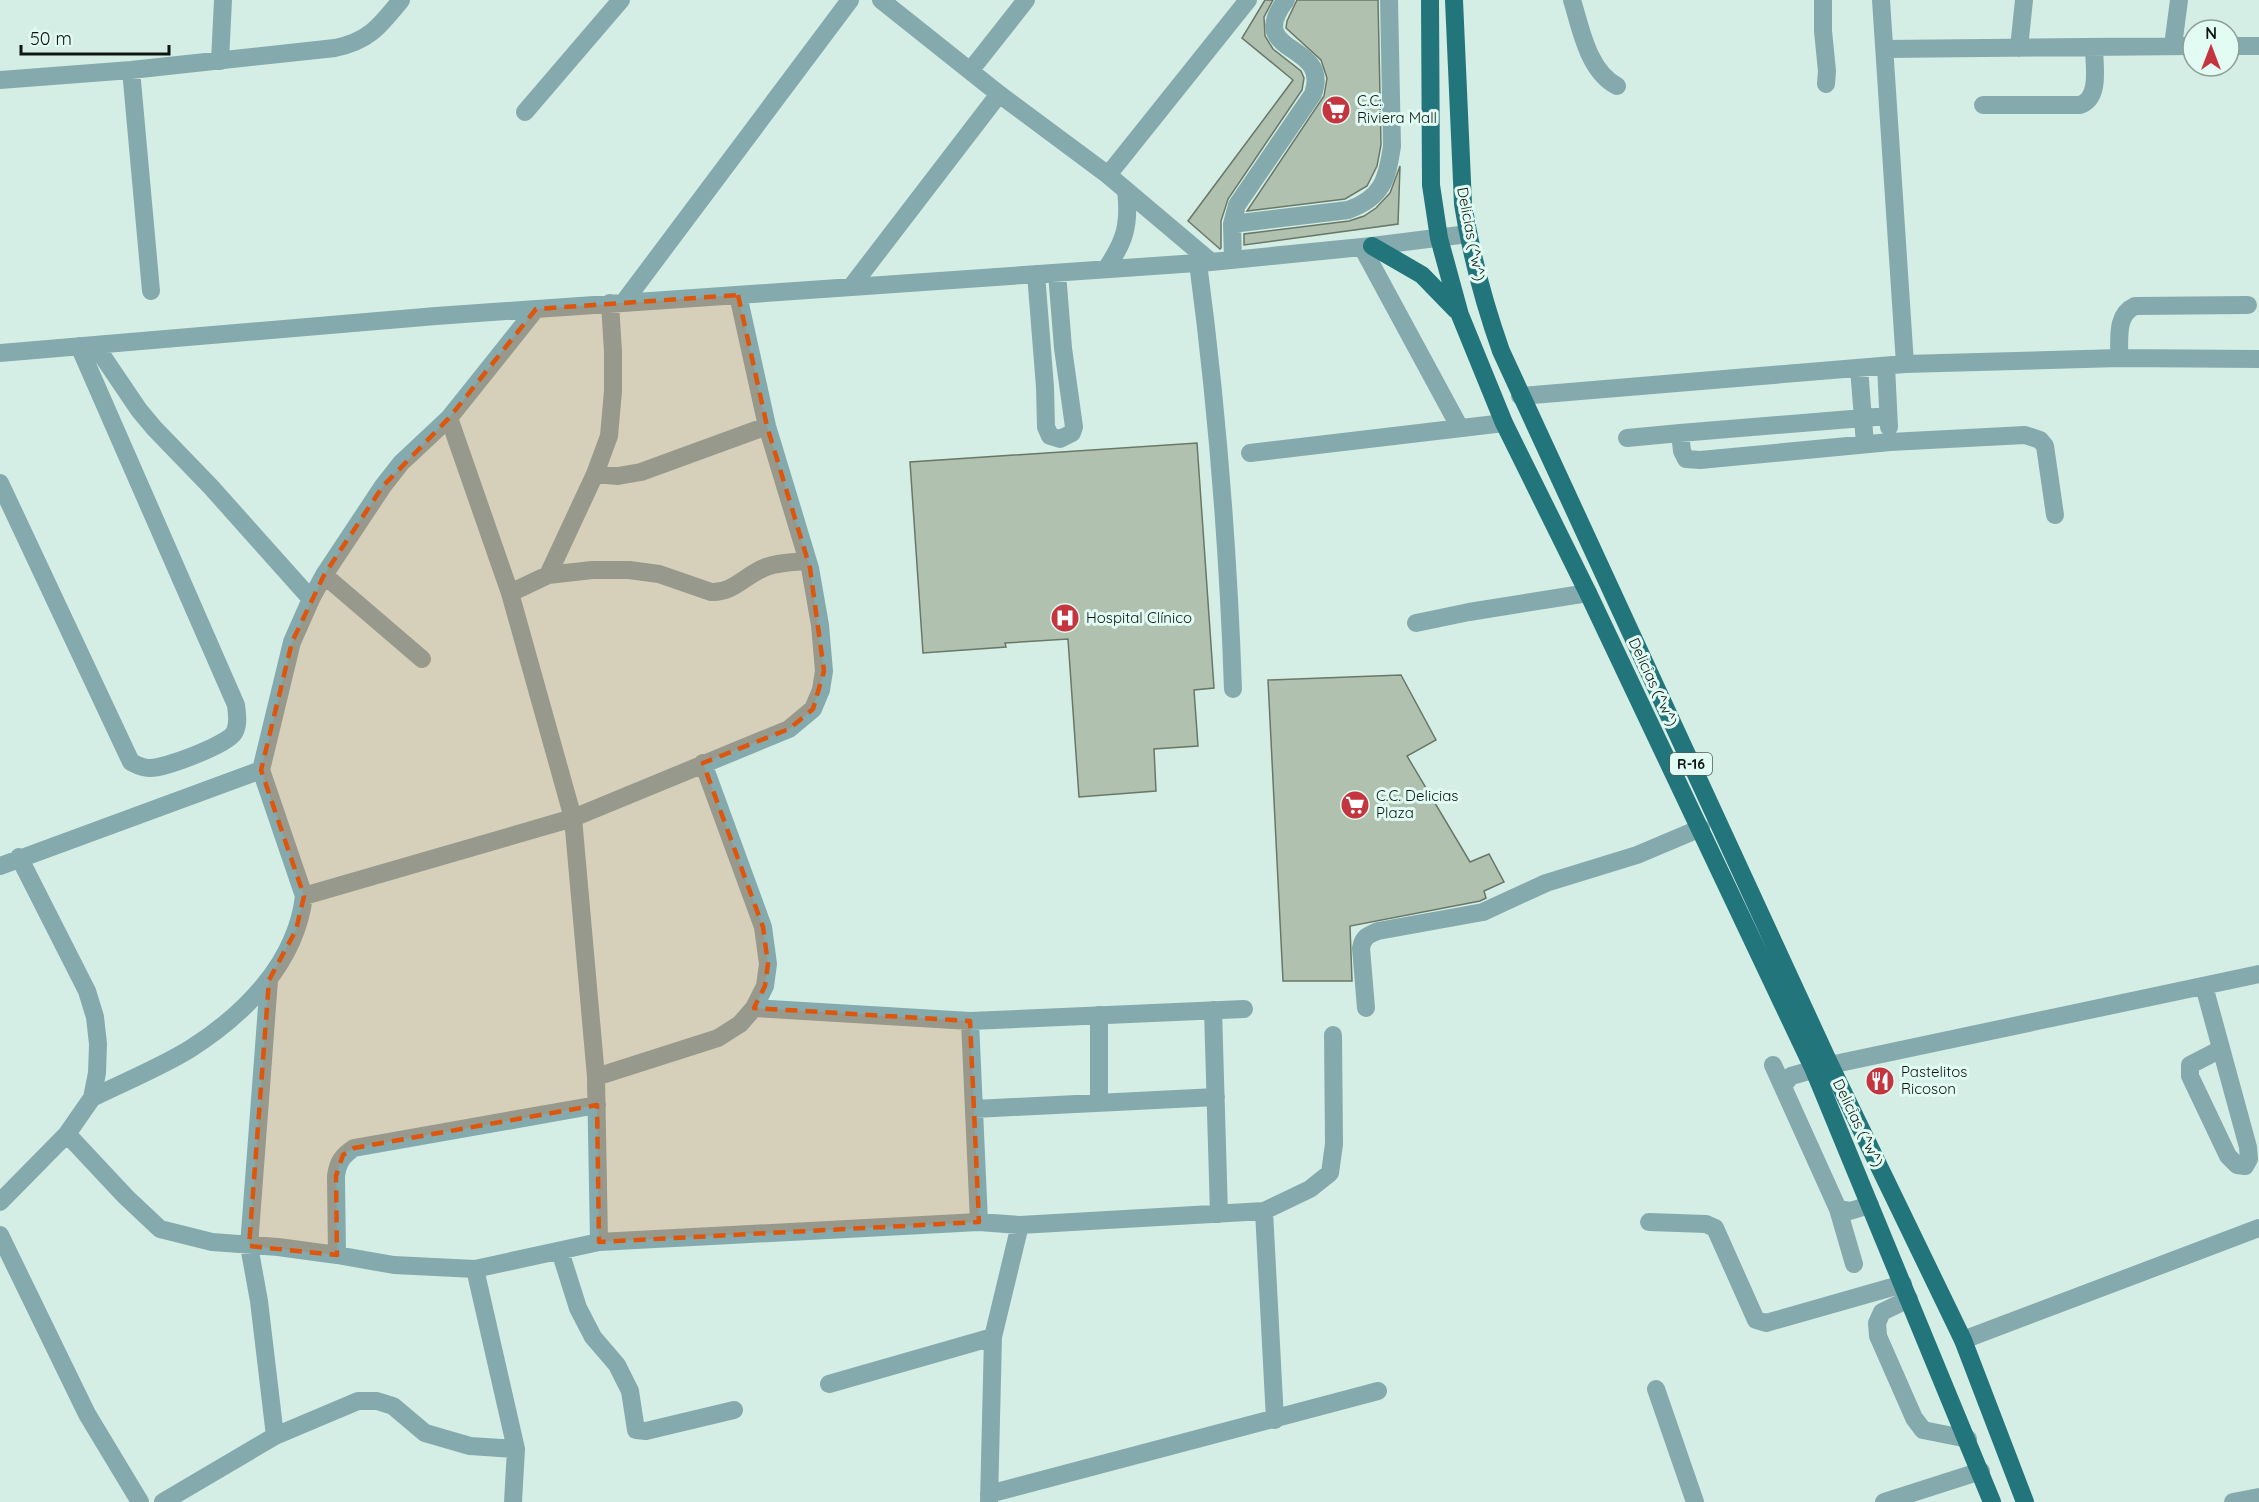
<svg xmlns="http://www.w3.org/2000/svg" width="2259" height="1502" font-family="Quicksand,sans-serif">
	<rect width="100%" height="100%" fill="#d5eee5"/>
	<path fill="#b1c1b0" stroke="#697767" stroke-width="1.5" d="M 1265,0 L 1273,0 L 1264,17 L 1265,36 L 1273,49 L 1301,71 L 1304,78 L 1302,90 L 1228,199 L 1221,221 L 1221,248 L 1220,249 L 1188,221 L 1293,80 L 1242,38 Z
		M 1297,0 L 1378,0 L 1381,145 L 1377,166 L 1367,186 L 1345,199 L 1247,211 L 1324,96 L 1327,78 L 1321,60 L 1286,28 L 1287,21 Z
		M 1400,166 L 1398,224 L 1244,245 L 1244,234 L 1349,221 L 1364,216 L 1376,208 L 1390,193 Z
		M 1197,443 L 1214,688 L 1194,690 L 1198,746 L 1154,749 L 1156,791 L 1079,797 L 1068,639 L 1005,643 L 1006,647 L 923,653 L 910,462 Z
		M 1401,675 L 1436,740 L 1407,756 L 1470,862 L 1489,854 L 1504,882 L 1484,891 L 1486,898 L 1480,901 L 1350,926 L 1352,981 L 1283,981 L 1268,680 Z"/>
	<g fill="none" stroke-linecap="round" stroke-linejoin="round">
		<path stroke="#85aaad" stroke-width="18" d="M 881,0 L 999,94 L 1108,175 L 1211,262
			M 1572,0 C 1581,29 1588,71 1617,86
			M 1823,0 L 1823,31 L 1827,71 L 1826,84
			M 1881,0 L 1905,364
			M 2173,46 L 2179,0
			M 2229,46 L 2259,46
			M 2019,48 L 2024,0
			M 1885,49 L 2193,46
			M 220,61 L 223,0
			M 131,70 L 151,291
			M 970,71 L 1026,0
			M 0,80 L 131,70 L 335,48 C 369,41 380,26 401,0
			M 1983,105 L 2080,105 C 2101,98 2094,65 2094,47
			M 525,112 L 621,0
			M 1108,175 L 1248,0
			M 1232,224 L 1348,210 C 1382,198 1387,180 1392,146 L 1389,0
			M 1362,247 L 1460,428
			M 1233,260 L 1232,224 L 1237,205 L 1313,94 C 1332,41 1243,56 1286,0
			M 1198,263 C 1217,406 1228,545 1233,689
			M 1106,269 C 1125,241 1130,225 1126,190
			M 1036,274 L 1045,387 L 1046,427 L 1050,436 L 1060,439 L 1072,433 L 1074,427 L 1063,348 L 1057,273
			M 851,287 L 999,94
			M 624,302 L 850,0
			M 95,345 L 139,410 L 154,428 L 211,487 L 311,599
			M 0,353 L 436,316 L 1211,262 L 1372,246 L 1468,234
			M 2119,358 C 2120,340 2115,315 2135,306 L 2248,305
			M 1886,366 L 1889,427
			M 1859,368 L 1865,444
			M 1520,396 L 1905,364 L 2119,358 L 2259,359
			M 1888,416 L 1680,433 L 1682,451 L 1686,459 L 1700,460 L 1890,442 L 2025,435 L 2040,440 L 2045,446 L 2055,515
			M 449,418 L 510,593 L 573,818 L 596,1077 L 599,1242
			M 1627,438 L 1680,433
			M 1250,453 L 1504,423
			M 595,474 L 618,476 L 641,472 L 767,426
			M 0,483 L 131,762 C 137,765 142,768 149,768 C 163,769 227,745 234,733 C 239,725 237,714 236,705 L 79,346
			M 324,575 L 422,659
			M 548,575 L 595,474 L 609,436 L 613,391 L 613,352 L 610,303
			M 510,593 L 548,575 L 592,570 L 629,570 L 659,574 L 711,592 C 734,593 745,575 766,567 C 779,562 794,562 808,561
			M 1416,623 L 1469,612 L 1588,593
			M 0,866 L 261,770 L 292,642 L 311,599 L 324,575 L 383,486 L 401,463 L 449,418 L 536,309
			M 304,896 L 573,818 L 789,729 L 813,709 L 821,690 L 824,671 L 820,625 L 810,568 L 767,426 L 738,295
			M 269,980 L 249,1246 L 259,1301 L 275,1436 L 358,1401 L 377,1401 L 393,1406 L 425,1433 L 470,1446 L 516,1449
			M 2204,986 L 2248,1147 L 2249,1159 L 2245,1166 L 2237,1165 L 2228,1156 L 2190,1076 L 2190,1065 L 2221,1049
			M 754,1008 L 970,1021 L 1244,1009
			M 1366,1008 L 1361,948 C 1363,937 1368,935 1378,931 L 1483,912 L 1546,883 L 1637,855 L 1701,828
			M 1213,1010 L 1219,1214
			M 1099,1015 L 1099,1103
			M 970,1021 L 979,1222
			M 1773,1065 L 1838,1209 L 1854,1264
			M 596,1077 L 718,1038 L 740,1024 L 754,1008 L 765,986 L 768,964 L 763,927 L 703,763
			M 1783,1086 L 1791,1076 L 1830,1065 L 2259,974
			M 92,1098 C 124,1082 159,1068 190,1049 C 245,1014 296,963 304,896 L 261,770
			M 975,1109 L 1216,1097
			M 67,1134 L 126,1197 L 160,1229 L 212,1242 L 278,1247 L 337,1255 L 394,1265 L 475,1269 L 599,1242 L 979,1222 L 1020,1225 L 1264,1211 L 1310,1189 L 1330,1173 L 1334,1144 L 1333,1035
			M 0,1202 L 67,1134 L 92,1098 L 97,1073 L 98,1044 L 95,1017 L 87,991 L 19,857
			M 1838,1209 L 1850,1211 L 1870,1205
			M 1264,1211 L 1275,1420
			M 1649,1222 L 1706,1224 L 1715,1228 L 1756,1320 L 1766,1323 L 1903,1284
			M 0,1235 L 87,1414 L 140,1502
			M 560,1251 L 578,1308 L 593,1337 L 617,1365 L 630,1391 L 636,1430 L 646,1431 L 734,1410
			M 337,1255 L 336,1176 C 338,1162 342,1156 354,1148 L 597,1105
			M 475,1269 L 516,1449 L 513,1502
			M 1909,1299 L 1882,1312 L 1877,1323 L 1878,1336 L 1914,1418 L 1923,1430 L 1968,1439
			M 1963,1340 L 2259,1228
			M 829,1384 L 993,1337
			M 1656,1389 L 1695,1502
			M 989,1494 L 1378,1391
			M 163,1502 L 275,1436
			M 989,1502 L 993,1337 L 1020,1225
			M 1884,1502 L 1981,1471
			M 2233,1502 L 2259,1497"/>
		<path stroke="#23757c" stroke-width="18" d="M 1430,0 L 1431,185 L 1439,238 L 1460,315 L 1504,423 L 1588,593 L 1814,1070 L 1992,1502
			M 1454,0 L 1463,204 C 1471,254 1484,303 1501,351 L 1830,1065 L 1963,1340 L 2025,1502
			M 1372,246 L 1422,275 L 1456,310"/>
	</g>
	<path fill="#dd560c" fill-opacity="0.2" stroke="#dd560c" stroke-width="4.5" stroke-dasharray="12 8" stroke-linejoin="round" d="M 738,295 L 767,426 L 810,568 L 824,671 L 813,709 L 789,729 L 703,763 L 763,927 L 768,964 L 765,986 L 754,1008 L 970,1021 L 979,1222 L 599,1242 L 597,1105 L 354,1148 L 343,1155 L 336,1176 L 337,1255 L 249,1246 L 269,980 L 296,930 L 304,896 L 261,770 L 292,642 L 324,575 L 383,486 L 449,418 L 536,309 Z"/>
	<defs>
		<g id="supermarket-disc" transform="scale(1.5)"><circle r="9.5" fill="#c53540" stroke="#e2fbf3"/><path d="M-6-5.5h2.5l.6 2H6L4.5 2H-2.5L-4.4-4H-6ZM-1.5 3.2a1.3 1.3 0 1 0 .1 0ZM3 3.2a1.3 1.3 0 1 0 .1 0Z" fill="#fff"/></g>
		<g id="hospital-disc" transform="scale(1.5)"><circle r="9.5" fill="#c53540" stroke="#e2fbf3"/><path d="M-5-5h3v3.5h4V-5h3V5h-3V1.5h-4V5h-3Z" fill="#fff"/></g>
		<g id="restaurant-disc" transform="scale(1.5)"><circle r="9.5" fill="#c53540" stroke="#e2fbf3"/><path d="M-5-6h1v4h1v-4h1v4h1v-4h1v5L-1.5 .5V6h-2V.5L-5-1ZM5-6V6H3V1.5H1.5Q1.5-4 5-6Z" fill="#fff"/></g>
	</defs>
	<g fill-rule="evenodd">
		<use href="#supermarket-disc" x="1336" y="110"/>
		<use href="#hospital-disc" x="1065" y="618"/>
		<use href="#supermarket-disc" x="1355" y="805"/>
		<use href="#restaurant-disc" x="1880" y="1081"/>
	</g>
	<g text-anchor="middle" stroke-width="6" stroke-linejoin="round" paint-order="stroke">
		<rect fill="#e2fbf3" stroke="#4d5b56" stroke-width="1.5" x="1670" y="753" width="42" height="22" rx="4.5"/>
		<g font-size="14" font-weight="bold" fill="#0d1613">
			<text x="1691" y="769">R-16</text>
		</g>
		<g font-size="15" fill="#0d1613" stroke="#e2fbf3" text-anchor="start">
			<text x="1357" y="106">C.C.<tspan x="1357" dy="17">Riviera Mall</tspan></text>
			<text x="1086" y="623">Hospital Clínico</text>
			<text x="1376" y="801">C.C. Delicias<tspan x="1376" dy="17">Plaza</tspan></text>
			<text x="1901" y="1077">Pastelitos<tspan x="1901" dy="17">Ricoson</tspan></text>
		</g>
		<g font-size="15" fill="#0d1613" stroke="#e2fbf3">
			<text transform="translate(1471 234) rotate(79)" y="5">Delicias (^w^)</text>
			<text transform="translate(1653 682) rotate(65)" y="5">Delicias (^w^)</text>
			<text transform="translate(1858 1123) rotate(64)" y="5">Delicias (^w^)</text>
		</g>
	</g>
	<g transform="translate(2211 48)"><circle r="28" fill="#e2fbf3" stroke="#8d9f99" stroke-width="1.5"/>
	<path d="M0-4.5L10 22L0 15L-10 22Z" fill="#c53540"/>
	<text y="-9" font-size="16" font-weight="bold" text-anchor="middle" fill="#0d1613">N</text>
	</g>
	<path d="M21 45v9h148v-9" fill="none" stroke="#0d1613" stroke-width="3"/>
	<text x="30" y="45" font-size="18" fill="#0d1613" stroke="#e2fbf3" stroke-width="4.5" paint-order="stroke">50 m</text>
</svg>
